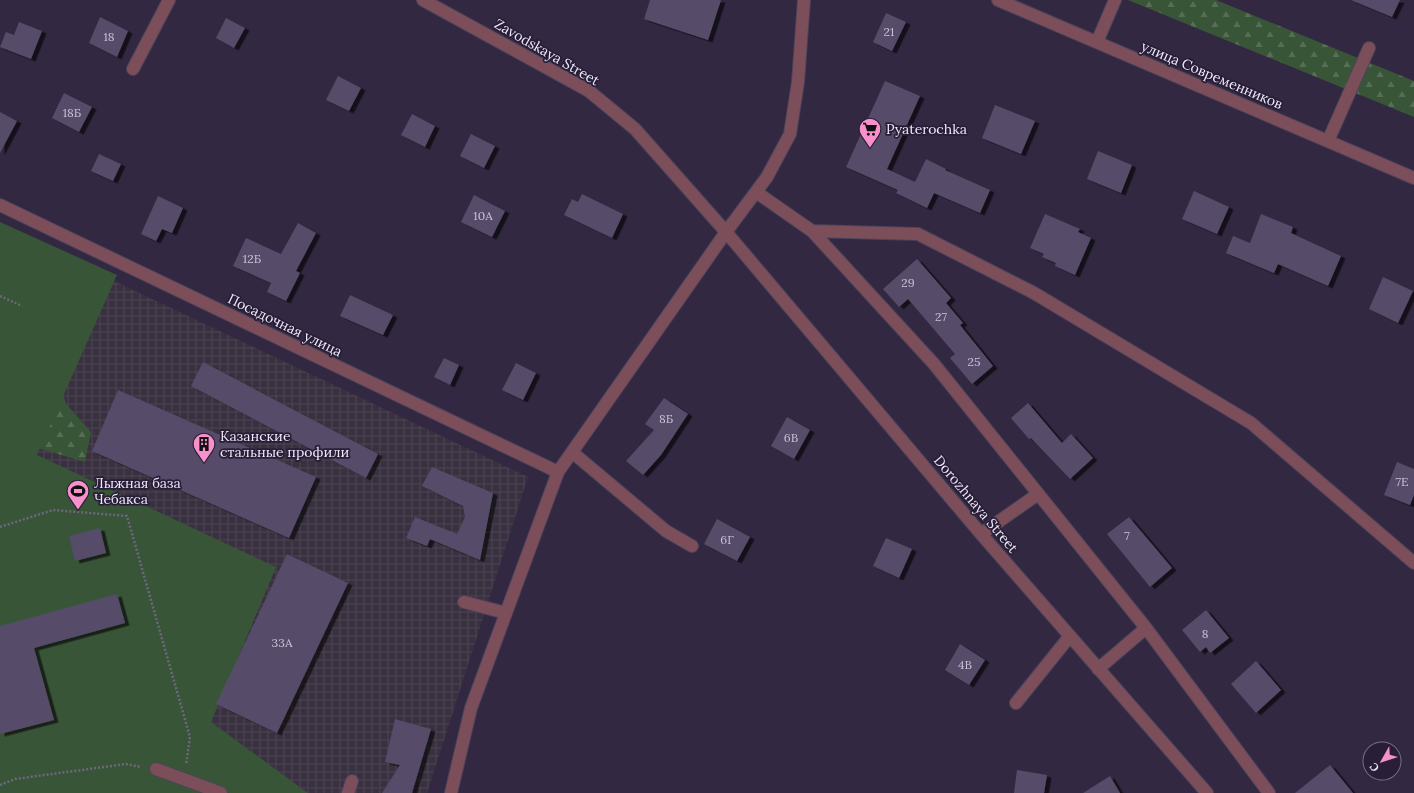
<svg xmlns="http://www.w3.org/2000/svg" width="1414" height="793" font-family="Lora,serif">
	<defs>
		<pattern id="industrial-grid" width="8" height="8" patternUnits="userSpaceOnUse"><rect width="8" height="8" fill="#3a3140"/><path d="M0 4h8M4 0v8" fill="none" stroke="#4d4553"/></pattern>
		<pattern id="forest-firs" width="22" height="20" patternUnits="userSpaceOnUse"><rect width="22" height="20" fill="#395538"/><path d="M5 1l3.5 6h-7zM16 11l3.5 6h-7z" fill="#566d56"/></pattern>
		<filter id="shadow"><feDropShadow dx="4.5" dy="2.5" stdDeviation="0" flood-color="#0009"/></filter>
	</defs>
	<rect width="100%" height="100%" fill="#322841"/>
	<path fill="url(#industrial-grid)" d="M 97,273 L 528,477 L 427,793 L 272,793 L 0,495 L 33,400 Z"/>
	<path fill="url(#forest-firs)" d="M 1128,0 L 1216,0 L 1414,81 L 1414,117 Z
		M 48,342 L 66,404 L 91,432 L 85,462 L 0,437 Z"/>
	<path fill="#395538" d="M 0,222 L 117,275 L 37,455 L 276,567 L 211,722 L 308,793 L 0,793 Z"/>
	<path fill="#564b68" filter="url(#shadow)" d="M 650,0 L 721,0 L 708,40 L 644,19 Z
		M 1351,0 L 1400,0 L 1392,17 Z
		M 886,13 L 906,22 L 892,51 L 873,42 Z
		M 100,17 L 128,31 L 117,57 L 89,43 Z
		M 226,18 L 245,28 L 234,48 L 216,38 Z
		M 19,22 L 42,31 L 31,59 L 0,47 L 6,32 L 14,35 Z
		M 338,76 L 361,88 L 349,111 L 326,100 Z
		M 885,81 L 920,96 L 887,169 L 915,182 L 926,159 L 946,169 L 945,170 L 990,190 L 980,213 L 934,193 L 927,208 L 896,193 L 898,190 L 846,167 Z
		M 64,93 L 92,107 L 79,132 L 52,118 Z
		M 995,105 L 1035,121 L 1021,154 L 982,138 Z
		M 0,112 L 17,121 L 0,153 Z
		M 412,114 L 435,126 L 425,147 L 401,135 Z
		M 471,134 L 495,146 L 484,168 L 460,156 Z
		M 1098,151 L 1132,165 L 1121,193 L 1087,179 Z
		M 99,154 L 121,164 L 113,181 L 91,171 Z
		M 1194,191 L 1229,207 L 1217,234 L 1182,219 Z
		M 582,194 L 623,214 L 612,238 L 564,215 L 572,199 L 578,202 Z
		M 474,195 L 505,211 L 492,237 L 461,222 Z
		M 158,196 L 183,208 L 172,233 L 162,229 L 156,241 L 141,234 Z
		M 1045,214 L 1080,229 L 1078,232 L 1091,238 L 1075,275 L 1055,266 L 1056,263 L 1042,257 L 1044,254 L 1030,248 Z
		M 1261,214 L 1293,227 L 1291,233 L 1341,256 L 1328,286 L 1278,264 L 1274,273 L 1226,253 L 1233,236 L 1250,243 Z
		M 298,223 L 316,233 L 296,271 L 300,273 L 286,301 L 267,292 L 271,283 L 233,266 L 246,238 L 281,254 Z
		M 917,259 L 951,298 L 946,303 L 963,323 L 960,325 L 993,366 L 972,384 L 950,358 L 955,354 L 908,299 L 899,307 L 883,289 Z
		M 1383,277 L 1413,291 L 1398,323 L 1369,309 Z
		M 350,295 L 393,315 L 383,335 L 340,316 Z
		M 444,358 L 459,365 L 450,385 L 434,377 Z
		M 203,362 L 378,454 L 366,478 L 191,386 Z
		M 516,363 L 536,373 L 523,400 L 502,390 Z
		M 118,390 L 316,477 L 289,538 L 92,451 Z
		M 664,398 L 688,414 L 661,455 L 643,475 L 626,461 L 654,430 L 645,424 Z
		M 1028,403 L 1062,443 L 1071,434 L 1093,458 L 1070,479 L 1031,438 L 1029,439 L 1011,418 Z
		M 787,417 L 810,430 L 794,459 L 771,446 Z
		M 1397,462 L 1414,469 L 1414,495 L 1410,505 L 1384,495 Z
		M 432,467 L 493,493 L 480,560 L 430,539 L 427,546 L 406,538 L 415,517 L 457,534 L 465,517 L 463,506 L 422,486 Z
		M 1129,517 L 1172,568 L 1150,587 L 1107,534 Z
		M 717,519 L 750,537 L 737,561 L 704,544 Z
		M 100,528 L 106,553 L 75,561 L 69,536 Z
		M 886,538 L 912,549 L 899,578 L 873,566 Z
		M 287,554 L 348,583 L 277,733 L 216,704 Z
		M 117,594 L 125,623 L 34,648 L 54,720 L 0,734 L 0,626 Z
		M 1206,610 L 1229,638 L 1210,653 L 1206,647 L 1200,652 L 1182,630 Z
		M 960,644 L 985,660 L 969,685 L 945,670 Z
		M 1256,661 L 1281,690 L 1256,713 L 1231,684 Z
		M 395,719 L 431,729 L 412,793 L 382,793 L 400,765 L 385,762 Z
		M 1330,765 L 1353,793 L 1295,793 Z
		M 1017,770 L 1047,775 L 1044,793 L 1014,793 Z
		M 1110,776 L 1120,793 L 1083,793 Z"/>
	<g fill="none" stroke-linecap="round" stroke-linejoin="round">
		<g stroke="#4c435b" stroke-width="14">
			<path id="minor" d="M 423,0 L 589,91 L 635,129 L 726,232 L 981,534 L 1207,793
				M 998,0 L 1414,178
				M 1097,42 L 1115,0
				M 133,69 L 169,0
				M 1328,141 L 1369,48
				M 756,192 L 812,231 L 934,364 L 1146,628 L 1269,793
				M 0,205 L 558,472
				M 812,231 L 918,234 L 1034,293 L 1251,423 L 1414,563
				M 572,452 L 666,531 L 692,546
				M 981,534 L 1038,494
				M 464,602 L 506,613
				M 1098,669 L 1146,628
				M 1016,703 L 1070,636
				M 156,769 L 221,793
				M 348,793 L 352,781
				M 451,793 L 471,708 L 558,472 L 726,232 L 767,177 L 790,134 L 798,82 L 804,0"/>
		</g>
		<path stroke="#6f677d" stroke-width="2.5" stroke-dasharray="2 2" stroke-linecap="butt" d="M 0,296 L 22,306
			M 0,527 L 53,510 L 127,516 L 190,737 L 186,765
			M 0,785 L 15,779 L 126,764 L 141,767"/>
		<use href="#minor" stroke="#7c4e59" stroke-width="12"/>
	</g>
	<defs>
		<g id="supermarket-pin" transform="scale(1.15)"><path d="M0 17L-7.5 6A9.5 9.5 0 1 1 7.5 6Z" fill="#f890cb" stroke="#281e37"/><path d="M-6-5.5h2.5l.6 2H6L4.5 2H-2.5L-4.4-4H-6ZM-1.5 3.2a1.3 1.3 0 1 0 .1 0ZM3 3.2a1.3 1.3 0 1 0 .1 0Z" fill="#111"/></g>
		<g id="building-pin" transform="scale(1.15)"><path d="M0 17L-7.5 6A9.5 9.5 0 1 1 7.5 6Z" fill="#f890cb" stroke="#281e37"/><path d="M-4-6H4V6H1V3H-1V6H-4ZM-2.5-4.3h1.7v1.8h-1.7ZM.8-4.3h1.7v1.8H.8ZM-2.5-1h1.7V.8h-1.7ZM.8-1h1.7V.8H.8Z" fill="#111"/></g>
		<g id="stadium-pin" transform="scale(1.15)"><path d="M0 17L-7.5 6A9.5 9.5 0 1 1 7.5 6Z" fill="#f890cb" stroke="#281e37"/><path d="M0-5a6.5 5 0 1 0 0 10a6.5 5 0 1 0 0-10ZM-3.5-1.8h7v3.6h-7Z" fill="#111"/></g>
	</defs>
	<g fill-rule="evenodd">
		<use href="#supermarket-pin" x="870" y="129"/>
		<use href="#building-pin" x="204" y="444"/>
		<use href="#stadium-pin" x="78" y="491"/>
	</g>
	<g text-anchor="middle" stroke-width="3.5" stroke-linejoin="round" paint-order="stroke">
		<g font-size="12" fill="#c9c2d6">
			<text x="889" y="36">21</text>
			<text x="109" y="41">18</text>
			<text x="72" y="117">18Б</text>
			<text x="483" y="220">10А</text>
			<text x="252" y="263">12Б</text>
			<text x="908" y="287">29</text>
			<text x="941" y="321">27</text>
			<text x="974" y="366">25</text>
			<text x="666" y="423">8Б</text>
			<text x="791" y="442">6В</text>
			<text x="1402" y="486">7Е</text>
			<text x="1127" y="540">7</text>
			<text x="727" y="544">6Г</text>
			<text x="1205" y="638">8</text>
			<text x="282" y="647">33А</text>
			<text x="965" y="669">4В</text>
		</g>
		<g font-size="14" fill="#efe9fa" stroke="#281e37">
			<text transform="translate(547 52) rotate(30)" y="5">Zavodskaya Street</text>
			<text transform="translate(1212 75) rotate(23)" y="5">улица Современников</text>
			<text transform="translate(285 325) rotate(26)" y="5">Посадочная улица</text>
			<text transform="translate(976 504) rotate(50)" y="5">Dorozhnaya Street</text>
		</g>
		<g font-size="14" fill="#efe9fa" stroke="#281e37" text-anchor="start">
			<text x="886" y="134">Pyaterochka</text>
			<text x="220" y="441">Казанские<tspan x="220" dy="16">стальные профили</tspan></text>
			<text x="94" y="488">Лыжная база<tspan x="94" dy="16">Чебакса</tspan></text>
		</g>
	</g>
	<g transform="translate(1382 761) rotate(231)"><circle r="19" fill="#281e37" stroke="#786f85"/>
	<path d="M0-3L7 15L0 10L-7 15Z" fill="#f890cb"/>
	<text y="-6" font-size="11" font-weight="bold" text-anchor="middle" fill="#efe9fa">С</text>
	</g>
</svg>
